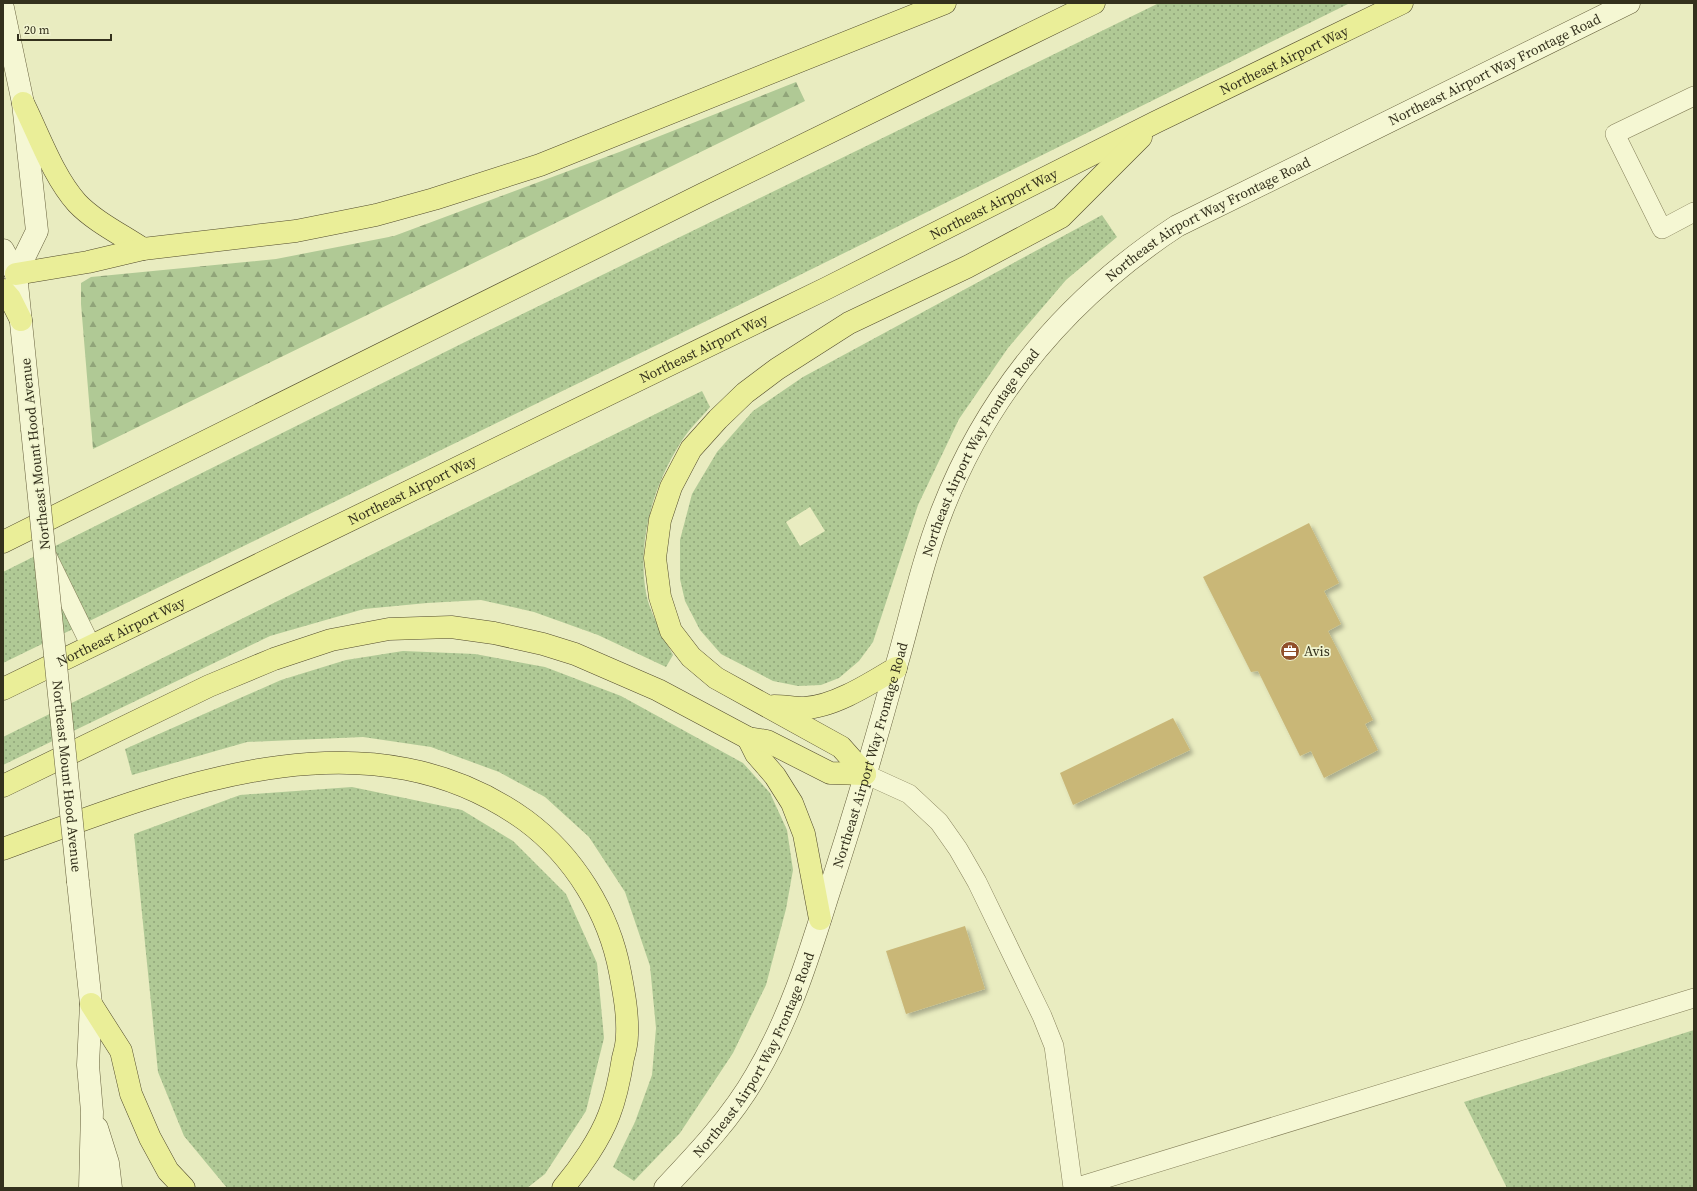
<svg xmlns="http://www.w3.org/2000/svg" width="1697" height="1191" font-family="'Source Serif 4',serif">
	<defs>
		<pattern id="grass-dots" width="8" height="8" patternUnits="userSpaceOnUse"><rect width="8" height="8" fill="#b0c995"/><path d="M2 2h.1M6 6h.1" fill="none" stroke="#90a479" stroke-width="1.8" stroke-linecap="round"/></pattern>
		<pattern id="forest-firs" width="22" height="20" patternUnits="userSpaceOnUse"><rect width="22" height="20" fill="#b0c995"/><path d="M5 1l3.5 6h-7zM16 11l3.5 6h-7z" fill="#90a479"/></pattern>
		<filter id="shadow"><feDropShadow dx="3.5" dy="3.5" stdDeviation="2" flood-color="#0004"/></filter>
	</defs>
	<rect width="100%" height="100%" fill="#e9ecc0"/>
	<path fill="url(#grass-dots)" fill-rule="evenodd" d="M 1159,3 L 1350,3 L 733,308 L 3,663 L 3,572 L 465,342 Z
		M 1102,215 L 1117,237 L 1066,280 L 1008,348 L 959,419 L 918,505 L 873,642 L 859,661 L 839,678 L 821,685 L 798,686 L 773,681 L 721,654 L 700,630 L 685,601 L 680,579 L 680,540 L 692,494 L 717,452 L 753,411 L 803,377 ZM 810,507 L 825,531 L 800,546 L 786,522 Z
		M 702,391 L 710,407 C 701,418 689,429 681,442 C 653,486 637,541 646,593 C 649,611 665,639 673,655 L 666,667 L 598,635 L 534,612 L 481,600 L 427,603 L 364,609 L 270,636 L 3,765 L 3,737 Z
		M 403,651 L 475,654 L 545,667 L 621,696 L 743,763 L 770,793 L 787,830 L 793,870 L 786,909 L 766,985 L 733,1053 L 680,1133 L 634,1181 L 613,1167 L 635,1122 L 652,1075 L 656,1028 L 650,966 L 625,892 L 589,837 L 545,797 L 499,772 L 431,747 L 363,737 L 247,742 L 132,775 L 125,749 L 281,680 L 346,660 Z
		M 352,787 L 462,810 L 513,841 L 566,894 L 597,963 L 604,1038 L 586,1111 L 545,1174 L 527,1188 L 227,1188 L 184,1136 L 158,1072 L 134,834 L 240,795 Z
		M 1694,1030 L 1694,1188 L 1507,1188 L 1464,1102 Z"/>
	<path fill="url(#forest-firs)" d="M 796,82 L 805,101 L 93,449 L 81,304 L 81,283 L 91,277 L 276,259 L 394,236 L 622,151 Z"/>
	<path fill="#c9b777" filter="url(#shadow)" d="M 1309,523 L 1339,583 L 1324,591 L 1341,624 L 1328,631 L 1373,720 L 1365,724 L 1378,750 L 1324,778 L 1311,751 L 1300,756 L 1258,671 L 1251,672 L 1203,577 Z
		M 1173,718 L 1190,750 L 1073,805 L 1060,773 Z
		M 965,926 L 985,989 L 906,1014 L 886,951 Z"/>
	<g fill="none" stroke-linecap="round" stroke-linejoin="round">
		<g stroke="#847f59" stroke-width="20">
			<path id="lane" d="M 1694,96 L 1615,134 L 1662,229 L 1694,212
				M 47,556 L 91,646
				M 865,774 L 909,794 L 939,822 L 958,849 L 977,882 L 1042,1016 L 1054,1046 L 1073,1188
				M 1074,1188 L 1694,998"/>
		</g>
		<g stroke="#66603c" stroke-width="23">
			<g id="secondary">
				<path d="M 3,8 L 23,103 L 37,231 L 16,274"/>
				<path d="M 3,250 L 16,274 L 32,429"/>
				<path d="M 78,882 L 91,1004 L 88,1065 L 92,1112 L 90,1188"/>
				<path d="M 97,1128 L 108,1163 L 111,1188"/>
				<path id="s1" d="M 665,1188 C 698,1153 732,1117 756,1075 C 789,1019 808,959 827,898 C 852,822 875,744 896,667 C 911,615 922,562 942,511 C 989,390 1069,297 1177,226 L 1629,3"/>
			</g>
		</g>
		<g stroke="#524b2d" stroke-width="23">
			<g id="primary">
				<path d="M 23,103 C 39,135 53,176 77,203 C 94,221 122,235 143,249"/>
				<path d="M 16,274 L 88,262 L 143,249 L 296,231 L 376,215 L 434,199 L 540,165 L 945,3"/>
				<path d="M 3,290 L 10,298 L 21,320"/>
				<path d="M 3,542 L 703,194 L 1094,3"/>
				<path id="s2" d="M 3,689 L 827,288 L 1156,122 L 1402,3"/>
				<path d="M 774,706 C 784,706 794,708 804,708 C 834,707 871,683 896,668"/>
				<path d="M 748,738 L 756,754 L 775,776 L 792,803 L 804,834 L 820,919"/>
				<path d="M 865,774 L 841,747 L 716,678 L 691,657 L 671,631 L 660,597 L 655,558 L 660,520 L 671,487 L 691,449 L 718,419 L 745,393 L 777,369 L 849,323 L 967,267 L 1061,217 L 1141,137"/>
				<path d="M 3,786 L 209,686 L 274,659 L 331,640 L 389,629 L 451,627 L 494,633 L 543,644 L 575,654 L 658,690 L 748,738 L 767,741 L 830,773 L 865,774"/>
				<path d="M 3,849 C 167,789 364,705 525,820 C 574,856 609,913 620,972 C 624,993 628,1014 627,1035 C 627,1042 625,1051 623,1058 C 620,1077 616,1097 609,1115 C 600,1139 580,1168 563,1188"/>
				<path d="M 91,1004 L 121,1051 L 131,1094 L 150,1138 L 168,1171 L 184,1188"/>
			</g>
		</g>
		<use href="#lane" stroke="#f5f7d3" stroke-width="19"/>
		<use href="#secondary" stroke="#f5f7d3" stroke-width="22"/>
		<use href="#primary" stroke="#eaee98" stroke-width="22"/>
		<g stroke="#66603c" stroke-width="23" stroke-linecap="butt">
			<g id="secondary-bridge">
				<path id="s3" d="M 32,429 L 78,882"/>
			</g>
		</g>
		<use href="#secondary-bridge" stroke="#f5f7d3" stroke-width="22"/>
	</g>
	<defs>
		<g id="office-disc" transform="scale(1)"><circle r="9.5" fill="#904f2b" stroke="#f1f4cf"/><path d="M-6-3h4V-5.5h4V-3h4V5H-6ZM-1-4.5V-3h2v-1.5ZM-6 0V1H6V0Z" fill="#fff"/></g>
	</defs>
	<g fill-rule="evenodd">
		<use href="#office-disc" x="1290" y="651"/>
	</g>
	<g text-anchor="middle" stroke-width="3.5" stroke-linejoin="round" paint-order="stroke">
		<g font-size="14" fill="#34311d" stroke="#f1f4cf">
			<text dy="5" stroke="none"><textPath href="#s2" startOffset="1427">Northeast Airport Way</textPath></text>
			<text dy="5" stroke="none"><textPath href="#s1" startOffset="1470">Northeast Airport Way Frontage Road</textPath></text>
			<text dy="5" stroke="none"><textPath href="#s2" startOffset="1103">Northeast Airport Way</textPath></text>
			<text dy="5" stroke="none"><textPath href="#s1" startOffset="1146">Northeast Airport Way Frontage Road</textPath></text>
			<text dy="5" stroke="none"><textPath href="#s2" startOffset="779">Northeast Airport Way</textPath></text>
			<text transform="translate(35 454) rotate(-96)" y="5">Northeast Mount Hood Avenue</text>
			<text dy="5" stroke="none"><textPath href="#s1" startOffset="810">Northeast Airport Way Frontage Road</textPath></text>
			<text dy="5" stroke="none"><textPath href="#s2" startOffset="455">Northeast Airport Way</textPath></text>
			<text dy="5" stroke="none"><textPath href="#s2" startOffset="131">Northeast Airport Way</textPath></text>
			<text dy="5" stroke="none"><textPath href="#s1" startOffset="486">Northeast Airport Way Frontage Road</textPath></text>
			<text dy="5" stroke="none"><textPath href="#s3" startOffset="349">Northeast Mount Hood Avenue</textPath></text>
			<text dy="5" stroke="none"><textPath href="#s1" startOffset="162">Northeast Airport Way Frontage Road</textPath></text>
		</g>
		<g font-size="14" fill="#34311d" stroke="#f1f4cf" text-anchor="start">
			<text x="1304" y="656">Avis</text>
		</g>
	</g>
	<rect width="1697" height="1191" fill="none" stroke="#34311d" stroke-width="8"/>
	<path d="M18 34v6h93v-6" fill="none" stroke="#34311d" stroke-width="2"/>
	<text x="24" y="34" font-size="12" fill="#34311d" stroke="#f1f4cf" stroke-width="3" paint-order="stroke">20 m</text>
</svg>
